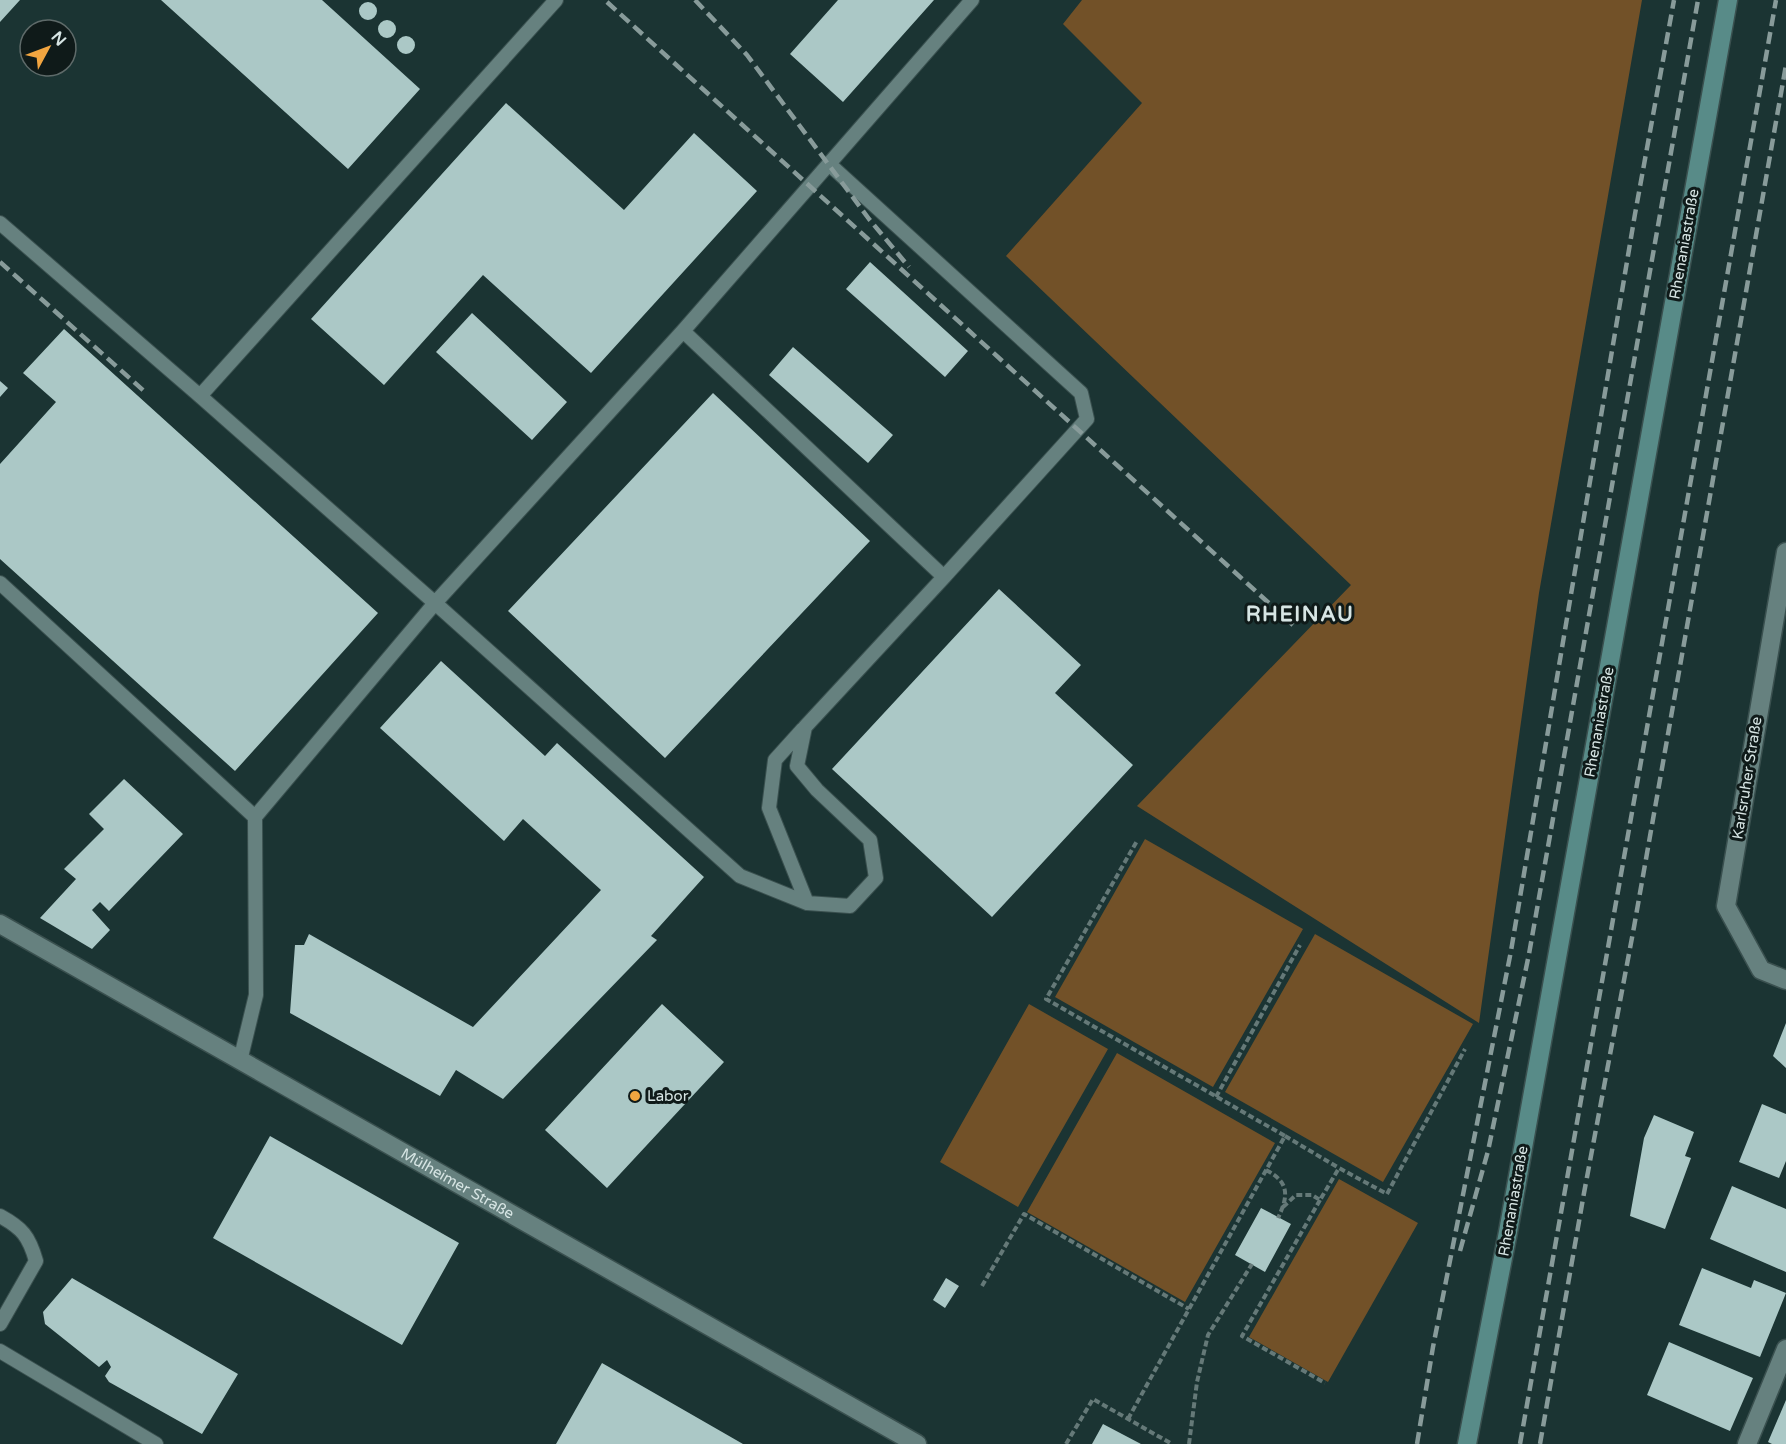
<svg xmlns="http://www.w3.org/2000/svg" width="1786" height="1444" font-family="'Varela Round',sans-serif">
	<rect width="100%" height="100%" fill="#1b3433"/>
	<path fill="#725128" d="M 1082,0 L 1642,0 L 1539,593 L 1479,1023 L 1137,806 L 1351,585 L 1006,256 L 1142,103 L 1063,24 Z
		M 1145,839 L 1303,929 L 1213,1087 L 1055,997 Z
		M 1315,934 L 1473,1024 L 1383,1182 L 1225,1092 Z
		M 1029,1004 L 1108,1049 L 1018,1207 L 940,1162 Z
		M 1117,1053 L 1275,1143 L 1185,1302 L 1027,1212 Z
		M 1339,1179 L 1418,1223 L 1328,1382 L 1249,1337 Z"/>
	<path fill="#abc8c6" d="M 0,0 L 20,0 L 0,22 Z
		M 161,0 L 322,0 L 420,89 L 348,169 Z
		M 838,0 L 934,0 L 843,102 L 790,54 Z
		M359 11a9 9 0 1 1 18 0a9 9 0 1 1-18 0Z
		M378 29a9 9 0 1 1 18 0a9 9 0 1 1-18 0Z
		M397 45a9 9 0 1 1 18 0a9 9 0 1 1-18 0Z
		M 506,103 L 624,210 L 694,133 L 757,191 L 591,373 L 483,275 L 384,385 L 311,319 Z
		M 870,262 L 968,351 L 945,377 L 846,289 Z
		M 472,313 L 567,402 L 532,440 L 436,352 Z
		M 64,329 L 378,613 L 235,771 L 0,559 L 0,464 L 56,402 L 23,373 Z
		M 793,347 L 893,435 L 868,463 L 769,375 Z
		M 0,381 L 8,388 L 0,397 Z
		M 713,393 L 870,541 L 665,758 L 508,611 Z
		M 999,589 L 1081,665 L 1055,693 L 1133,765 L 992,917 L 832,769 Z
		M 441,661 L 545,756 L 557,743 L 704,877 L 651,936 L 657,940 L 503,1099 L 456,1070 L 440,1096 L 290,1013 L 295,945 L 304,945 L 309,934 L 473,1027 L 601,890 L 523,819 L 504,841 L 380,728 Z
		M 124,779 L 183,834 L 109,911 L 100,902 L 92,910 L 110,930 L 92,949 L 40,918 L 76,879 L 64,869 L 104,829 L 89,814 Z
		M 662,1004 L 724,1062 L 607,1188 L 545,1130 Z
		M 1786,1023 L 1786,1068 L 1773,1056 Z
		M 1762,1104 L 1786,1114 L 1786,1161 L 1779,1178 L 1739,1162 Z
		M 1654,1115 L 1694,1132 L 1685,1156 L 1691,1158 L 1665,1229 L 1630,1216 L 1644,1138 Z
		M 270,1136 L 459,1243 L 402,1345 L 213,1238 Z
		M 1732,1186 L 1786,1209 L 1786,1272 L 1710,1239 Z
		M 1261,1208 L 1291,1224 L 1265,1272 L 1235,1255 Z
		M 1702,1268 L 1751,1288 L 1754,1280 L 1786,1293 L 1760,1357 L 1679,1325 Z
		M 72,1278 L 238,1374 L 202,1434 L 109,1382 L 105,1376 L 111,1367 L 107,1360 L 99,1367 L 45,1324 L 43,1312 Z
		M 946,1278 L 959,1286 L 945,1308 L 933,1300 Z
		M 1669,1342 L 1753,1378 L 1730,1431 L 1647,1395 Z
		M 602,1363 L 743,1444 L 556,1444 Z
		M 1786,1400 L 1786,1444 L 1772,1444 L 1768,1442 Z
		M 1103,1424 L 1141,1444 L 1092,1444 Z"/>
	<g fill="none" stroke-linecap="round" stroke-linejoin="round">
		<g stroke="#3a504f" stroke-width="16">
			<path id="lane" d="M 0,223 L 200,396 L 435,603 L 740,876 L 807,903 L 850,906 L 876,878 L 870,840 L 817,790 L 797,766 L 805,727 L 944,577
				M 683,331 L 944,577 L 1087,419 L 1081,393 L 829,164
				M 200,396 L 556,0
				M 0,583 L 255,817
				M 803,729 L 775,760 L 769,808 L 807,903
				M 240,1061 L 256,995 L 255,817 L 435,603 L 683,331 L 972,0
				M 0,1216 C 22,1228 29,1236 36,1261 L 0,1324
				M 0,1351 L 156,1444"/>
		</g>
		<g stroke="#3a504f" stroke-width="21">
			<g id="street">
				<path d="M 1786,552 L 1726,906 L 1761,970 L 1786,980"/>
				<path id="s1" d="M 0,924 L 917,1444"/>
				<path d="M 1747,1444 L 1786,1349"/>
			</g>
		</g>
		<g stroke="#3a504f" stroke-width="21">
			<path id="secondary" d="M 1467,1444 L 1508,1232 L 1728,0"/>
		</g>
		<path stroke="#657978" stroke-width="4" stroke-dasharray="6 3" stroke-linecap="butt" d="M 1216,1097 L 1300,945
			M 1285,1136 L 1339,1168
			M 1266,1170 C 1289,1182 1289,1195 1278,1218
			M 1320,1200 L 1242,1336 L 1325,1383
			M 1283,1207 L 1296,1195 L 1312,1195 L 1320,1200 L 1339,1168 L 1387,1194 L 1465,1049
			M 982,1286 L 1024,1214 L 1189,1309
			M 1128,1419 L 1285,1136 L 1046,999 L 1137,841
			M 1066,1444 L 1093,1399 L 1172,1444
			M 1189,1444 L 1197,1382 L 1208,1335 L 1252,1264"/>
		<use href="#lane" stroke="#66817f" stroke-width="14"/>
		<use href="#street" stroke="#66817f" stroke-width="18"/>
		<use href="#secondary" stroke="#588b88" stroke-width="18"/>
		<path stroke="#889b9a" stroke-width="4.5" stroke-dasharray="12 6" stroke-linecap="butt" d="M 695,0 L 747,55 L 869,219 L 909,267
			M 607,2 L 1293,625
			M 0,262 L 144,391
			M 1460,1251 L 1488,1151 L 1529,954 L 1698,0
			M 1417,1444 L 1433,1347 L 1511,951 L 1635,214 L 1674,0
			M 1520,1444 L 1776,0
			M 1540,1444 L 1584,1193 L 1634,927 L 1786,65"/>
	</g>
	<circle fill="#f1a540" stroke="#0f1a19" stroke-width="2" cx="635" cy="1096" r="6"/>
	<g text-anchor="middle" stroke-width="6" stroke-linejoin="round" paint-order="stroke">
		<g font-size="15" fill="#d7e5e4" stroke="#0f1a19">
			<text transform="translate(1684 244) rotate(-80)" y="5">Rhenaniastraße</text>
			<text transform="translate(1599 722) rotate(-80)" y="5">Rhenaniastraße</text>
			<text transform="translate(1747 778) rotate(-81)" y="5">Karlsruher Straße</text>
			<text dy="5" stroke="none"><textPath href="#s1" startOffset="526">Mülheimer Straße</textPath></text>
			<text transform="translate(1513 1201) rotate(-80)" y="5">Rhenaniastraße</text>
		</g>
		<g font-size="15" fill="#d7e5e4" stroke="#0f1a19" text-anchor="start">
			<text x="647" y="1101">Labor</text>
		</g>
		<g font-size="21" font-weight="bold" letter-spacing="1.5" fill="#d7e5e4" stroke="#0f1a19">
			<text x="1300" y="621">RHEINAU</text>
		</g>
	</g>
	<g transform="translate(48 48) rotate(49)"><circle r="28" fill="#0f1a19" stroke="#5f6b6a" stroke-width="1.5"/>
	<path d="M0-4.5L10 22L0 15L-10 22Z" fill="#f1a540"/>
	<text y="-9" font-size="16" font-weight="bold" text-anchor="middle" fill="#d7e5e4">N</text>
	</g>
</svg>
